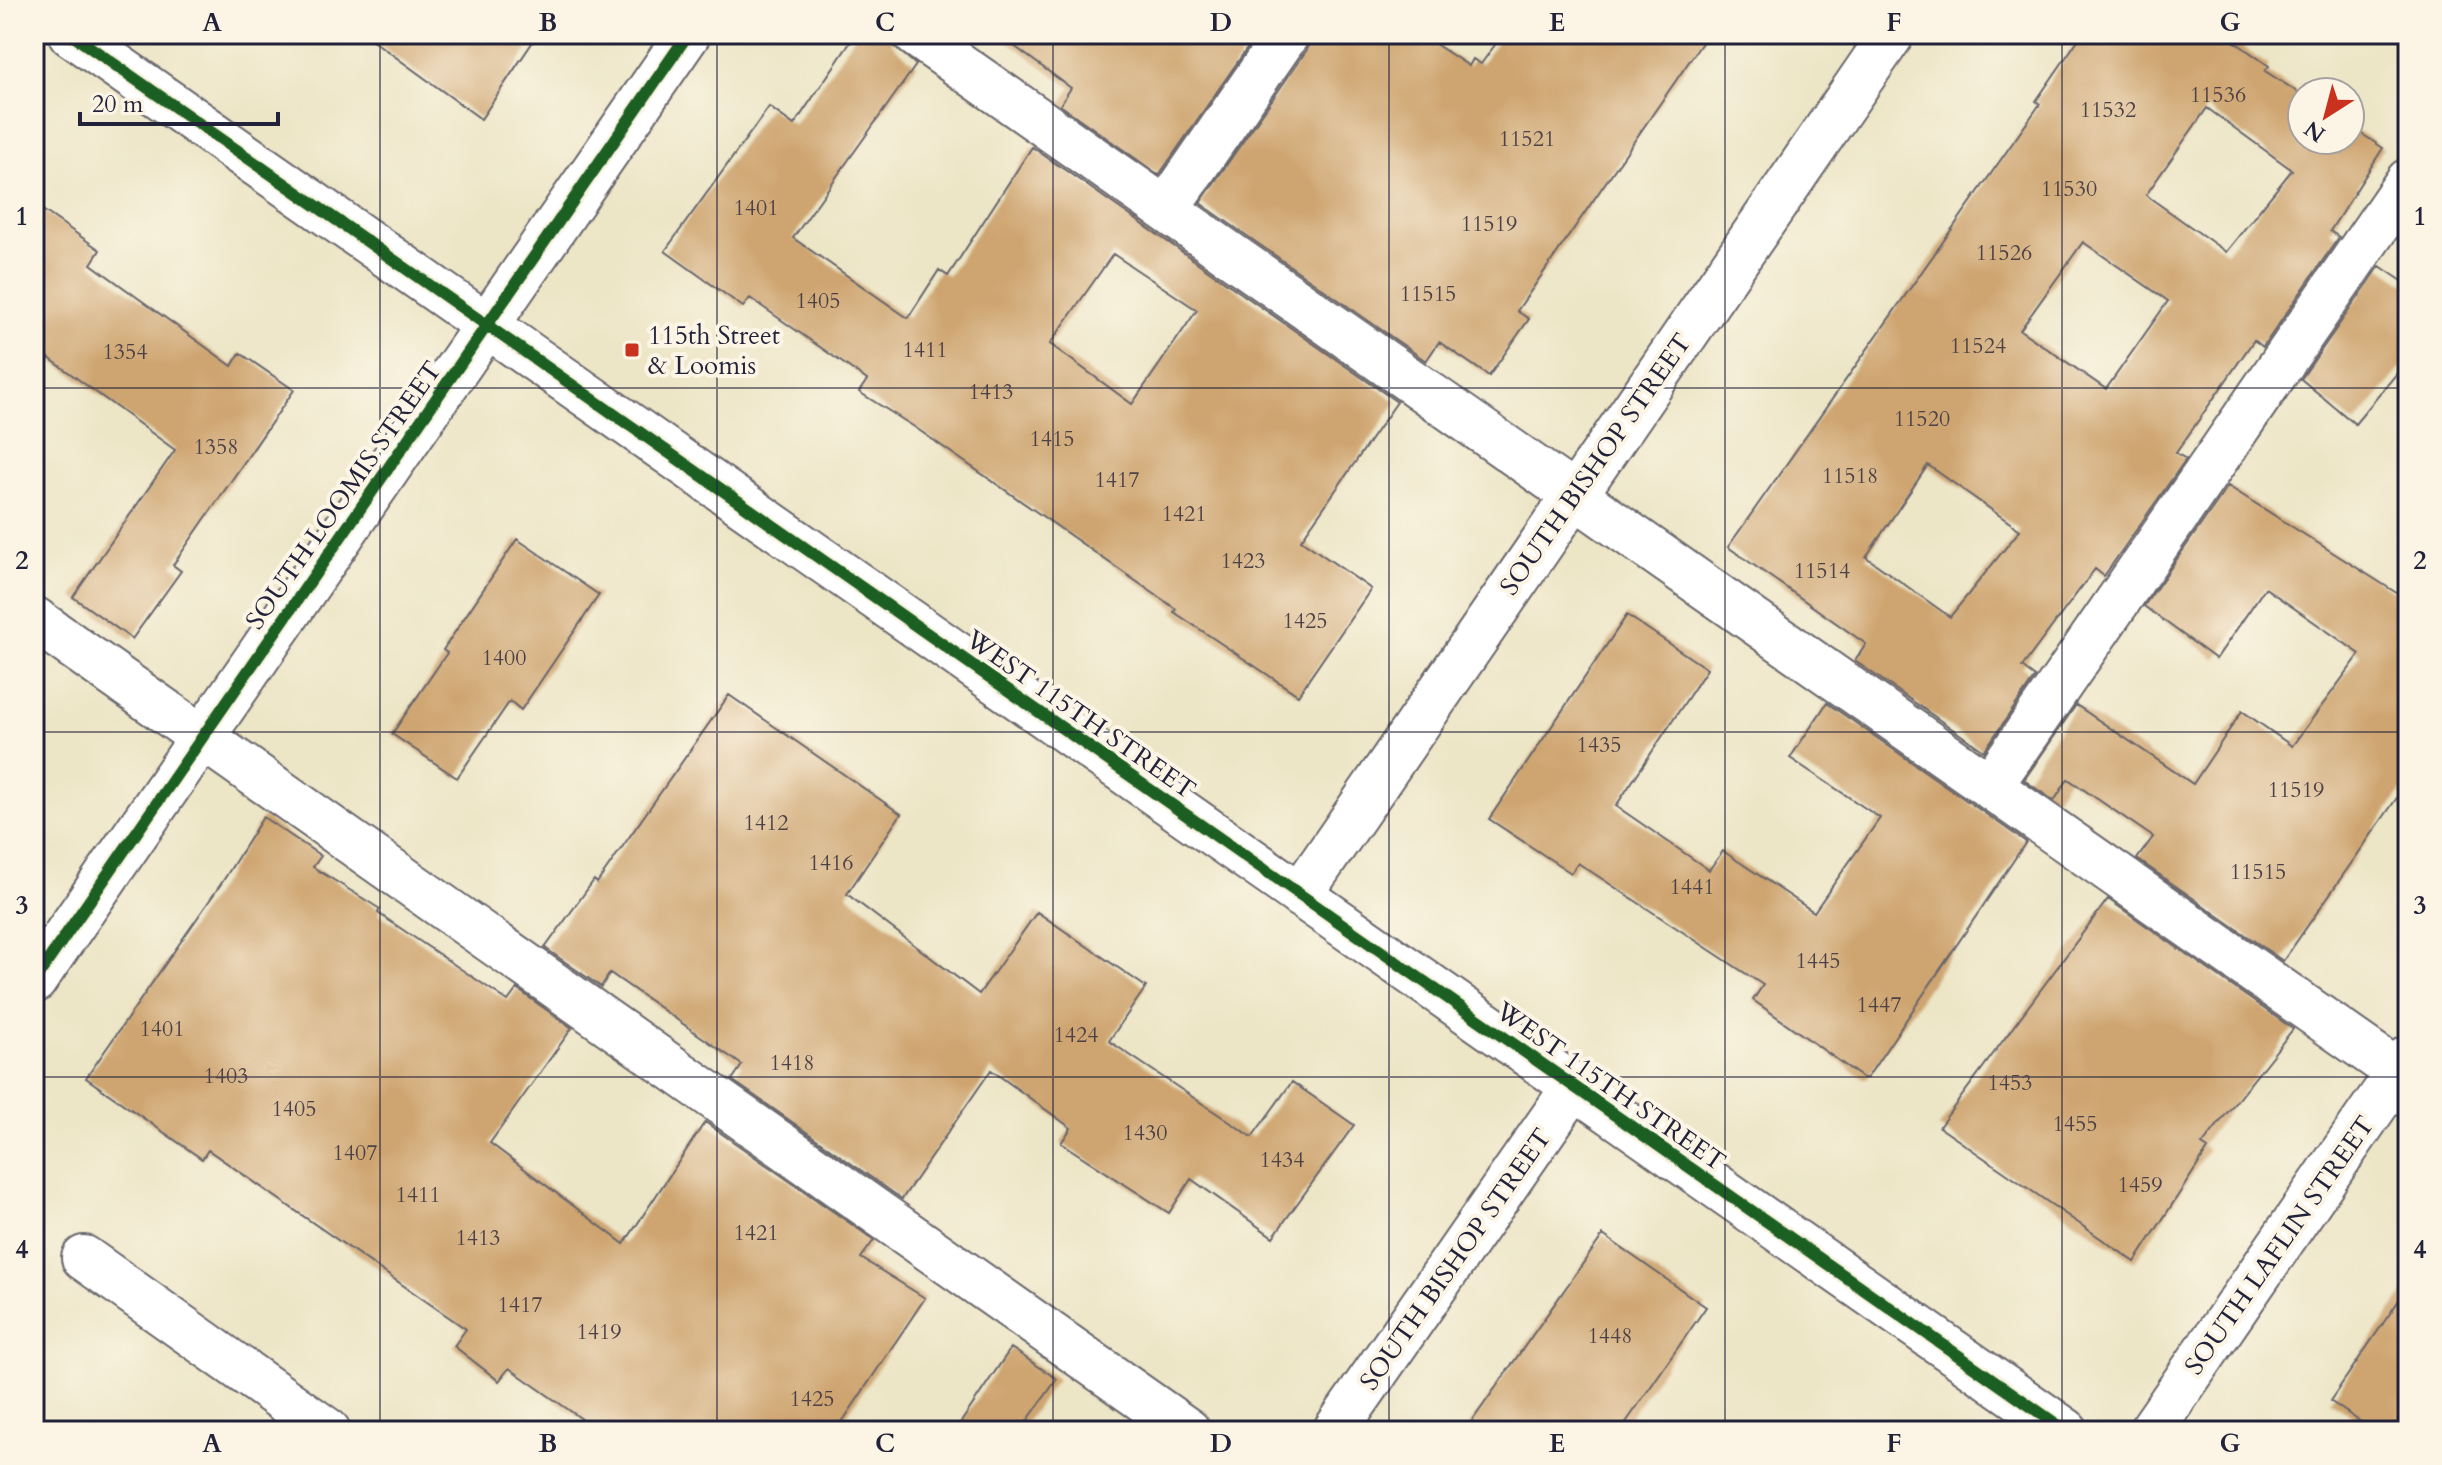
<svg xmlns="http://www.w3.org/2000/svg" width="2442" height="1465" font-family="Cardo,serif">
	<rect width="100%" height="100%" fill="#fcf5e5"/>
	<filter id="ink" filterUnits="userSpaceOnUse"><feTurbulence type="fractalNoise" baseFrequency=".0125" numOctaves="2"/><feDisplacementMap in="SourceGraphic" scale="16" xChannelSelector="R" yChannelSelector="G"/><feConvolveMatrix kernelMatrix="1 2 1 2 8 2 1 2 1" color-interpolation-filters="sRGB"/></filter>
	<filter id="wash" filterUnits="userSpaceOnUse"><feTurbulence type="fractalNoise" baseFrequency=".006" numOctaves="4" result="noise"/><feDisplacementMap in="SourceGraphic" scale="32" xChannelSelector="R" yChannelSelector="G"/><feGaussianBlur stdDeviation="1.8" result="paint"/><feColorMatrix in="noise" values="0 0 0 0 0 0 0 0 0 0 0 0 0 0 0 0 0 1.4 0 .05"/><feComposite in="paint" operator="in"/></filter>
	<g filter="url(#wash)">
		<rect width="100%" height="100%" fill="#ece5c6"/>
		<g id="blocks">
			<path fill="#cea46f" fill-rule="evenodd" d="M 364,34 L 538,34 L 481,119 Z
				M 856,34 L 890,34 L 893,45 L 916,65 L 793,238 L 908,318 L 939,270 L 948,276 L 1032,147 L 1397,402 L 1301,540 L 1371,589 L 1298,695 L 1174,612 L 1176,609 L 913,426 L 859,392 L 867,380 L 750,298 L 743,307 L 665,251 L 769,107 L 794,125 ZM 1113,254 L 1197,310 L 1132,404 L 1050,344 Z
				M 998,34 L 1257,34 L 1159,175 L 1060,105 L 1071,88 Z
				M 1312,34 L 1420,34 L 1469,66 L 1473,59 L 1481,64 L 1503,34 L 1708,34 L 1517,311 L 1529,319 L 1489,376 L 1439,342 L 1426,361 L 1200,203 L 1308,48 Z
				M 2082,34 L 2224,34 L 2269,66 L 2265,71 L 2302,95 L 2302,140 L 2350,140 L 2350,126 L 2383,148 L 2330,231 L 2339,237 L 2263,347 L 2254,340 L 2176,453 L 2186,459 L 2104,576 L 2095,569 L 2022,667 L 2035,677 L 1984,751 L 1855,661 L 1866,644 L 1728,547 L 2040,104 L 2036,101 ZM 2207,108 L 2292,170 L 2226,252 L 2146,195 ZM 2083,242 L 2168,301 L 2106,389 L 2020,330 ZM 1928,465 L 2020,530 L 1950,617 L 1866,557 Z
				M 34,204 L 100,250 L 91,264 L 232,366 L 240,353 L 294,390 L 173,565 L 181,571 L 132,639 L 73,597 L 175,450 L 34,347 Z
				M 2380,266 L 2408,285 L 2408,360 L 2355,424 L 2301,379 Z
				M 2228,486 L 2403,597 L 2408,590 L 2408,782 L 2283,961 L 2137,859 L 2153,837 L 2068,779 L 2054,801 L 2024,780 L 2076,705 L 2193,784 L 2242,711 L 2292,746 L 2360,654 L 2265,588 L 2216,659 L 2144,606 Z
				M 517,539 L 599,595 L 521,710 L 510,701 L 457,778 L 392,734 L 447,653 L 443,650 Z
				M 1627,615 L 1707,669 L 1616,806 L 1709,870 L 1723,851 L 1814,912 L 1880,818 L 1790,758 L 1827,703 L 2026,842 L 1867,1078 L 1863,1078 L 1753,1000 L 1763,985 L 1578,863 L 1571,873 L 1489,819 Z
				M 729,695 L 901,814 L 847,894 L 979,994 L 1037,912 L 1146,987 L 1109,1041 L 1252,1137 L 1292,1082 L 1354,1125 L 1273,1237 L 1191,1179 L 1169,1213 L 1061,1143 L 1071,1128 L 991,1070 L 902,1199 L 732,1080 L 742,1065 L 610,973 L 601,987 L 545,948 L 594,880 L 597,883 Z
				M 263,817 L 321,856 L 313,867 L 380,909 L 378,913 L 508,1001 L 517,989 L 572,1028 L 490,1143 L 624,1244 L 705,1122 L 874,1240 L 861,1258 L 925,1298 L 836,1431 L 599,1431 L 509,1368 L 499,1381 L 454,1346 L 466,1329 L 208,1150 L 202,1159 L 86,1078 L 223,881 Z
				M 2108,899 L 2293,1029 L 2202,1145 L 2208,1149 L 2135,1262 L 1939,1127 Z
				M 1603,1235 L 1706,1307 L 1620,1431 L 1465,1431 Z
				M 2408,1287 L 2408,1431 L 2374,1431 L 2330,1401 Z
				M 1011,1348 L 1057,1379 L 1020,1431 L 955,1431 Z"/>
		</g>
	</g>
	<g filter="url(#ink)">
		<use href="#blocks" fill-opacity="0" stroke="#69666c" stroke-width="2"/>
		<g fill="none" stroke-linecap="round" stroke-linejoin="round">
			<g stroke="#69666c" stroke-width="48">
				<path id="minor" d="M 71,34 L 2066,1431
					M 915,34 L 2408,1079
					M 1166,209 L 1287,34
					M 34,619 L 1188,1431
					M 1990,786 L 2408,181
					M 1300,895 L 1892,34
					M 34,981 L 688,34
					M 84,1258 L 328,1431
					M 1335,1431 L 1574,1087
					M 2151,1431 L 2408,1058"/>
			</g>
			<use href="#minor" stroke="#fff" stroke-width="44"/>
			<g stroke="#fcf5e5" stroke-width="17">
				<path id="cycleway" d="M 71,34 L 2066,1431
					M 34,981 L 688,34"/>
			</g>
			<use href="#cycleway" stroke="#1b5e20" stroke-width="12"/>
		</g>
	</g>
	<path fill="none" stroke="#22223b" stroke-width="2" stroke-opacity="0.55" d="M 380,34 L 380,1431M 717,34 L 717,1431M 1053,34 L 1053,1431M 1389,34 L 1389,1431M 1725,34 L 1725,1431M 2062,34 L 2062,1431M 34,388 L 2408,388M 34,732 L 2408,732M 34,1077 L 2408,1077"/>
	<rect fill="#c8321e" stroke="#fcf5e5" stroke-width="3" x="624" y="342" width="16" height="16" rx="4"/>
	<g text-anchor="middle" stroke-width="8" stroke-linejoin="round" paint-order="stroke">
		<g font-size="22" fill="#4d4248">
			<text x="2218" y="102">11536</text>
			<text x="2108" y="117">11532</text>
			<text x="1527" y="146">11521</text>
			<text x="2069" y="196">11530</text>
			<text x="756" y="215">1401</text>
			<text x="1489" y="231">11519</text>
			<text x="2004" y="260">11526</text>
			<text x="1428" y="301">11515</text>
			<text x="818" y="308">1405</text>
			<text x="1978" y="353">11524</text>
			<text x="925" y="357">1411</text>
			<text x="125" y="359">1354</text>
			<text x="991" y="399">1413</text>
			<text x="1922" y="426">11520</text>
			<text x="1052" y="446">1415</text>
			<text x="216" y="454">1358</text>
			<text x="1850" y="483">11518</text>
			<text x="1117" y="487">1417</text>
			<text x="1184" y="521">1421</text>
			<text x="1243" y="568">1423</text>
			<text x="1822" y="578">11514</text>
			<text x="1305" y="628">1425</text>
			<text x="504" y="665">1400</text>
			<text x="1599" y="752">1435</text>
			<text x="2296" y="797">11519</text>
			<text x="766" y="830">1412</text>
			<text x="831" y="870">1416</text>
			<text x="2258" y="879">11515</text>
			<text x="1692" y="894">1441</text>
			<text x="1818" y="968">1445</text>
			<text x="1879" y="1012">1447</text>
			<text x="162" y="1036">1401</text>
			<text x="1076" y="1042">1424</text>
			<text x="792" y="1070">1418</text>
			<text x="226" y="1083">1403</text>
			<text x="2010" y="1090">1453</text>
			<text x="294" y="1116">1405</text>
			<text x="2075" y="1131">1455</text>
			<text x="1145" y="1140">1430</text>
			<text x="355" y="1160">1407</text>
			<text x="1282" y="1167">1434</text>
			<text x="2140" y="1192">1459</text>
			<text x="418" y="1202">1411</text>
			<text x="756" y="1240">1421</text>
			<text x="478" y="1245">1413</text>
			<text x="520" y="1312">1417</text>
			<text x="599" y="1339">1419</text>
			<text x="1610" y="1343">1448</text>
			<text x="812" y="1406">1425</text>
		</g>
		<g font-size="26" fill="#22223b" stroke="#fcf5e5" text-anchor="start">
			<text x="648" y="344">115th Street<tspan x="648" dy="30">&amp; Loomis</tspan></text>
		</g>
		<g font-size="26" fill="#22223b" stroke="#fcf5e5">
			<text transform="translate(1595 464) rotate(-55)" y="9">SOUTH BISHOP STREET</text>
			<text transform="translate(343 495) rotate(-55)" y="9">SOUTH LOOMIS STREET</text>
			<text transform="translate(1081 714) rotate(35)" y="9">WEST 115TH STREET</text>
			<text transform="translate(1611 1086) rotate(35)" y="9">WEST 115TH STREET</text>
			<text transform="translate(2279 1245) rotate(-55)" y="9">SOUTH LAFLIN STREET</text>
			<text transform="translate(1455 1259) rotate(-55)" y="9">SOUTH BISHOP STREET</text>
		</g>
	</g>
	<rect width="2442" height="1465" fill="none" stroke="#fcf5e5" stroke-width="88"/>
	<g transform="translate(2326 116) rotate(216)"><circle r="38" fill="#fcf5e5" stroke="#a5a1a1" stroke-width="2"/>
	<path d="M0-6L14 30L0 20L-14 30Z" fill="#c8321e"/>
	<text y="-12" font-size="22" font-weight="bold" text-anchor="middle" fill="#22223b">N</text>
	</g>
	<path d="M80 112v12h198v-12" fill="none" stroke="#22223b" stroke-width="4"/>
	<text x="92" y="112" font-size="24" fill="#22223b" stroke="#fcf5e5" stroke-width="6" paint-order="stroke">20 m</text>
	<rect x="44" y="44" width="2354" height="1377" fill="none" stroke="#22223b" stroke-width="3"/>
	<g font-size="26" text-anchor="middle" font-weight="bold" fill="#22223b">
		<text x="212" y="31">A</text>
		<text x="548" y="31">B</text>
		<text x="885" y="31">C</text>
		<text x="1221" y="31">D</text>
		<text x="1557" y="31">E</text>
		<text x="1894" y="31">F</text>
		<text x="2230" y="31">G</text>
		<text x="22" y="225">1</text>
		<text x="2420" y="225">1</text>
		<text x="22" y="569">2</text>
		<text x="2420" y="569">2</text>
		<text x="22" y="914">3</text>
		<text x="2420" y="914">3</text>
		<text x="22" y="1258">4</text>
		<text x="2420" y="1258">4</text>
		<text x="212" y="1452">A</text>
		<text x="548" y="1452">B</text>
		<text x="885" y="1452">C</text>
		<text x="1221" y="1452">D</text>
		<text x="1557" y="1452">E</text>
		<text x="1894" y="1452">F</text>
		<text x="2230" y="1452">G</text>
	</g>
</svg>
